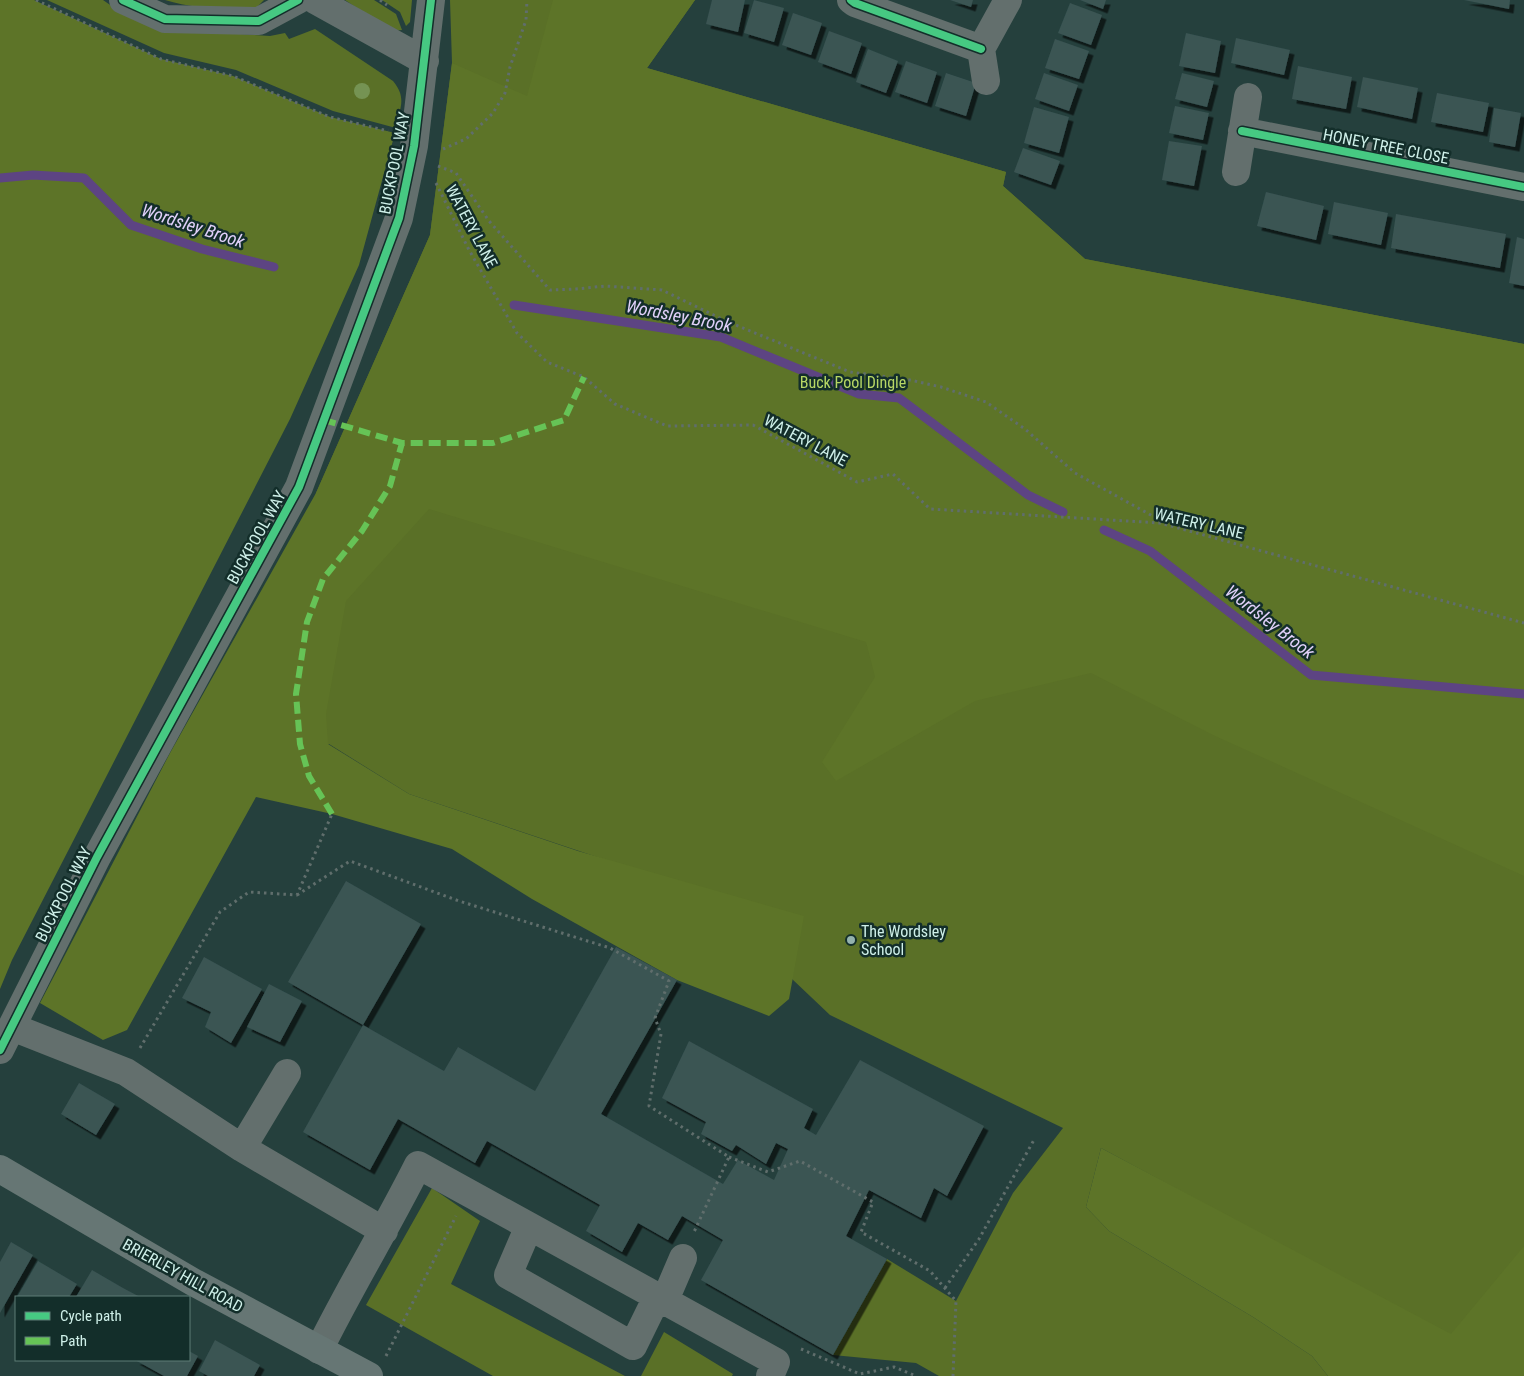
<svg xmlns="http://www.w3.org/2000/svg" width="1524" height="1376" font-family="'Roboto Condensed',sans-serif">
	<defs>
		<filter id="shadow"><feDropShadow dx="4.5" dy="4.5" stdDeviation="0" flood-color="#0009"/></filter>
	</defs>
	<rect width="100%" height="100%" fill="#25403d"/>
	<path fill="#5a7027" d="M 47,0 L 103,0 L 113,7 L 180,30 L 270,36 L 285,33 L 289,39 L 315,29 L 393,81 C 407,98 400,107 396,128 L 333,111 L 236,70 L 164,53 Z
		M 165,0 L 264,0 L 256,8 C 226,9 194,9 165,0 Z
		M 345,0 L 374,0 L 396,14 L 402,30 L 391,31 Z
		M 382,0 L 412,0 L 410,22 L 406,26 L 400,12 Z
		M 450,0 L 695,0 L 647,68 L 1006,172 L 1003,186 L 1085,259 L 1524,344 L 1524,1376 L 1101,1148 L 1086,1207 L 1109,1231 L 1253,1317 L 1312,1356 L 1328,1376 L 939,1376 L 916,1363 L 833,1355 L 887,1259 L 956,1301 L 1013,1193 L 1063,1128 L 830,1015 L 791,978 L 624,866 L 409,794 L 329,744 L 256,797 L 316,493 L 430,235 L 452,63 Z
		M 432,1188 L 480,1221 L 451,1284 L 625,1376 L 493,1376 L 366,1305 Z
		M 664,1332 L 733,1374 L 732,1376 L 641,1376 Z"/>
	<path fill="#5d7428" d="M 0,0 L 34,0 L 161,59 L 233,76 L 330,117 L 395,133 L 359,265 L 290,419 L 12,960 L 0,989 Z
		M 553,0 L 695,0 L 647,68 L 1006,172 L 1003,186 L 1085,259 L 1524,344 L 1524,876 L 1213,735 L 1091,673 L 975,701 L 836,781 L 822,762 L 875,677 L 866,642 L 429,509 L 346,601 L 326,714 L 328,744 L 409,794 L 578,851 L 804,916 L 789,999 L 769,1016 L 677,980 L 532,899 L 452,849 L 332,814 L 256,797 L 127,1030 L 103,1040 L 40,1003 L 170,753 L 316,493 L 430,235 L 452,63 L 527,96 Z
		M 1101,1148 L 1451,1334 L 1524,1246 L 1524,1376 L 1328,1376 L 1312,1356 L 1253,1317 L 1109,1231 L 1086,1207 Z"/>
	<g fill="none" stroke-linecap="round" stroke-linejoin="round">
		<path stroke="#5d4483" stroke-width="9" d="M 0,178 L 33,175 L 84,178 L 131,225 L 202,249 L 274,267
			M 514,305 L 721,337 L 859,394 L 899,398 L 1028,495 L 1063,512
			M 1104,530 L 1150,551 L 1311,675 L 1524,694"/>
	</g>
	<path fill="#3a5453" filter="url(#shadow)" d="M 712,0 L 745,0 L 738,32 L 706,24 Z
		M 754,0 L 784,8 L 774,42 L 744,33 Z
		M 950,0 L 973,0 L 971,7 Z
		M 1080,0 L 1106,0 L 1103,9 Z
		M 1464,0 L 1510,0 L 1509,9 Z
		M 1070,3 L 1102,15 L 1091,45 L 1058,33 Z
		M 793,13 L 822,23 L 811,55 L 782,45 Z
		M 829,31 L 862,43 L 851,74 L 818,62 Z
		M 1186,33 L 1221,41 L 1215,73 L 1179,66 Z
		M 1236,38 L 1290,50 L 1284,75 L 1231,63 Z
		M 1055,39 L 1089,51 L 1079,79 L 1045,68 Z
		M 868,49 L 898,61 L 886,93 L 856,82 Z
		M 906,61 L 937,72 L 927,103 L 895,92 Z
		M 1298,66 L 1352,77 L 1346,109 L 1292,99 Z
		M 946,73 L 976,83 L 966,116 L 935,106 Z
		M 1044,73 L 1078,85 L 1069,111 L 1035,99 Z
		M 1182,73 L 1214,81 L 1207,107 L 1175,99 Z
		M 1363,77 L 1418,88 L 1412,119 L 1357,107 Z
		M 1437,93 L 1489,103 L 1483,132 L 1431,122 Z
		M 1175,106 L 1209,113 L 1203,140 L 1169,133 Z
		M 1034,107 L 1069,117 L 1059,153 L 1024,143 Z
		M 1494,108 L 1521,113 L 1515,147 L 1489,142 Z
		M 1169,141 L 1202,146 L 1194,186 L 1162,180 Z
		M 1023,148 L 1060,161 L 1051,185 L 1014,172 Z
		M 1266,192 L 1324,206 L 1316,240 L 1257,226 Z
		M 1334,202 L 1388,213 L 1381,245 L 1328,234 Z
		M 1396,214 L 1506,234 L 1500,268 L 1391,248 Z
		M 1517,237 L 1524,239 L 1524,286 L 1509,283 Z
		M 346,881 L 421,924 L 363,1025 L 444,1071 L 458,1047 L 535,1091 L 616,947 L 677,980 L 601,1114 L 723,1184 L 738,1160 L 774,1180 L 788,1149 L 776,1143 L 766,1164 L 736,1145 L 732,1151 L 701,1134 L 706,1122 L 662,1098 L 689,1041 L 813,1109 L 804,1128 L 816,1135 L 860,1060 L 984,1126 L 947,1196 L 934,1188 L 921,1218 L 869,1190 L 846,1236 L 887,1259 L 833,1355 L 701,1280 L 723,1240 L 682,1216 L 668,1240 L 638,1223 L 622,1252 L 586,1231 L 600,1205 L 487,1141 L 475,1163 L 398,1119 L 370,1170 L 303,1132 L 363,1025 L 288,982 Z
		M 204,957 L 262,989 L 231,1043 L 205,1027 L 211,1012 L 182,998 Z
		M 269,984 L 302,1001 L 280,1042 L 247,1027 Z
		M 79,1083 L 115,1104 L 96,1135 L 61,1114 Z
		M 11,1242 L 33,1255 L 0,1313 L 0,1262 Z
		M 38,1261 L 77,1284 L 69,1297 L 17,1297 Z
		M 92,1270 L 123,1288 L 140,1297 L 76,1297 Z
		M 215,1340 L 260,1365 L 254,1376 L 208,1376 L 199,1371 Z
		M 189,1351 L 198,1356 L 187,1376 L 164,1376 L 135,1360 L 189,1360 Z"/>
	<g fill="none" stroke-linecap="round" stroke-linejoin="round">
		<path stroke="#606e6c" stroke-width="3" stroke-dasharray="2.5 4" stroke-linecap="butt" d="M 36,0 L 161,59 L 233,76 L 330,117 L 388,131
			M 380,0 L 387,5
			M 443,149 L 466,139 L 493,113 L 505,93 L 510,67 L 526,20 L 527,0
			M 438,166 L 456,173 L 489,221 L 550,290 L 576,289 L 605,286 L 662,290 L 726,321 L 850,372 L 910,380 L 941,387 L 986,402 L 1025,429 L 1075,473 L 1167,524
			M 436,183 L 469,250 L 517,333 L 547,362 L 584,377 L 615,404 L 667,426 L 753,425 L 857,482 L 893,474 L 930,509 L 1160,523 L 1524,623
			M 297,895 L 350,861 L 459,901 L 610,948 L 669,981 L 655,1018 L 661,1034 L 649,1106 L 729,1157 L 694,1232
			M 140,1048 L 220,912 L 249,892 L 297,895 L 332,814
			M 729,1157 L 768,1172 L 800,1161 L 873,1202 L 861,1232 L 930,1271 L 956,1301 L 953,1376
			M 945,1288 L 979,1239 L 1035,1138
			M 801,1349 L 860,1374 L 894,1367 L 916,1376
			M 386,1356 L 456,1216"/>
		<path stroke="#636f6d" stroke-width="28" d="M 123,0 L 165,19 L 259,21 L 298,0
			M 315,0 L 425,61
			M 851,0 L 855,3 L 981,49
			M 986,81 L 981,49 L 1008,0
			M 1242,131 L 1524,187
			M 1236,172 L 1248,97
			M 12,1027 L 126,1072 L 242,1148 L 384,1231
			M 0,1050 L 97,857 L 299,487 L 399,218 L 414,146 L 431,0
			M 242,1148 L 287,1073
			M 529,1226 L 508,1275 L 633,1346 L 657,1297
			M 665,1300 L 683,1258
			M 319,1350 C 350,1287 387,1227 418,1165 L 776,1362 L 770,1376"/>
		<path stroke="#667674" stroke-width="28" d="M 0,1169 L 193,1282 L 369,1376"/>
		<path stroke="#66c356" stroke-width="6" stroke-dasharray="12 6" stroke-linecap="butt" d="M 324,420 L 402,443 L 493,443 L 564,420 L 584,377
			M 332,814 L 309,776 L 300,744 L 296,694 L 307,622 L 323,579 L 362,531 L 390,486 L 402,443"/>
		<g stroke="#132e2a" stroke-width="11">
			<path id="cycleway" d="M 123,0 L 165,19 L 259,21 L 298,0
				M 851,0 L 855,3 L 981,49
				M 1242,131 L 1524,187
				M 0,1050 L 97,857 L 299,487 L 399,218 L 414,146 L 431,0"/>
		</g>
		<use href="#cycleway" stroke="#46c982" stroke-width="8"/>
	</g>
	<circle fill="#759353" cx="362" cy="91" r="8"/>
	<circle fill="#94b2ad" stroke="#132e2a" stroke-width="2" cx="851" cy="940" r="5"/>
	<g text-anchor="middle" stroke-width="5" stroke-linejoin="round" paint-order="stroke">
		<g font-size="16" fill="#cff0e9" stroke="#132e2a">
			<text transform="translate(1386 146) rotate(11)" y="6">HONEY TREE CLOSE</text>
			<text transform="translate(394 163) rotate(-79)" y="6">BUCKPOOL WAY</text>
			<text transform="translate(472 226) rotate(62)" y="6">WATERY LANE</text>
			<text transform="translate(806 440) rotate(28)" y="6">WATERY LANE</text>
			<text transform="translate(1199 523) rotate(13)" y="6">WATERY LANE</text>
			<text transform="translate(256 537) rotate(-61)" y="6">BUCKPOOL WAY</text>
			<text transform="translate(63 894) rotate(-63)" y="6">BUCKPOOL WAY</text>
			<text transform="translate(183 1275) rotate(29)" y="6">BRIERLEY HILL ROAD</text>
		</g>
		<g font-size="16" fill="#b7d765" stroke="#132e2a">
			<text x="853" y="388">Buck Pool Dingle</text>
		</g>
		<g font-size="16" fill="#cff0e9" stroke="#132e2a" text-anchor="start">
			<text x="861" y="937">The Wordsley<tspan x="861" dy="18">School</tspan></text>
		</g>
		<g font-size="18" font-style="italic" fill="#e1d1fa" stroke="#132e2a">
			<text transform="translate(193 226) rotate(18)" y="6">Wordsley Brook</text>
			<text transform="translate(679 316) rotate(11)" y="6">Wordsley Brook</text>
			<text transform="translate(1270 622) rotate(38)" y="6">Wordsley Brook</text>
		</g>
	</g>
	<rect x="15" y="1296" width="175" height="65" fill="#132e2a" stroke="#5e7c76"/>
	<rect x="25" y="1312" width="25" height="8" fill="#46c982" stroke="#5e7c76"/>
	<text x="60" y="1321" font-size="15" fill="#cff0e9">Cycle path</text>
	<rect x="25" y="1337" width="25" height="8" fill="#66c356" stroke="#5e7c76"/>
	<text x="60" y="1346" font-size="15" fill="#cff0e9">Path</text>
</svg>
